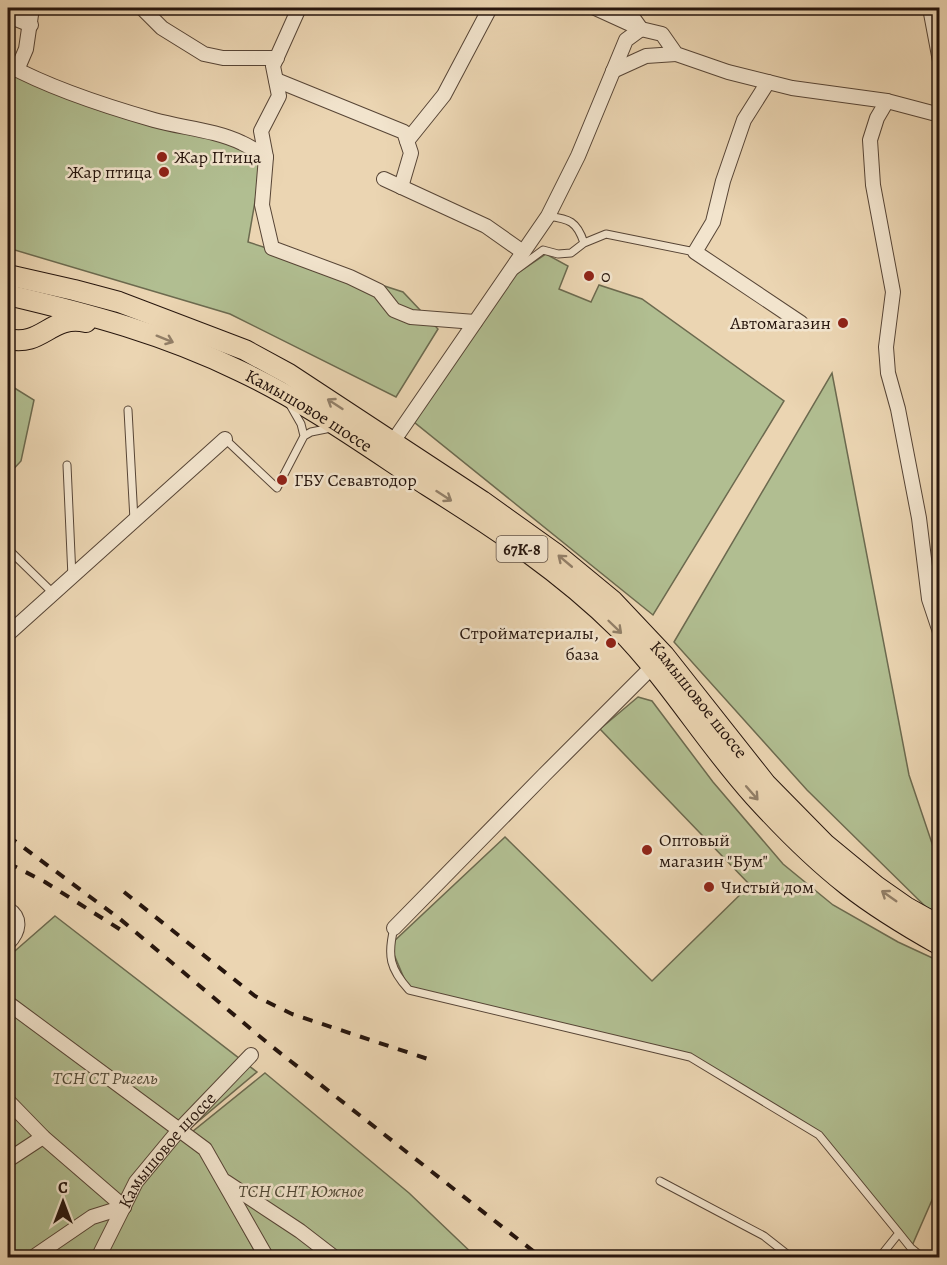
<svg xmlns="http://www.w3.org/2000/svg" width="947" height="1265" font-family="Alegreya,serif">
	<rect width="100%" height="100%" fill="#ebd5b2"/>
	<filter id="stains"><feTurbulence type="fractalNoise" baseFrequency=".00333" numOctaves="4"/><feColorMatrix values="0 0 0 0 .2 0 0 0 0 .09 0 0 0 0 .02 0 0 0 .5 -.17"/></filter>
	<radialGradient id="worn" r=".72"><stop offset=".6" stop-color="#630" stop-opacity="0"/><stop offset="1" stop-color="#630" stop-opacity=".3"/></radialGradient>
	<path fill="#b1be91" stroke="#6c6a4f" stroke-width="1.5" d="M 8,74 L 263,155 L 248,242 L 403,292 L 438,329 L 396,397 L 230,314 L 8,248 Z
		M 546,254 L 568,266 L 559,289 L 591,302 L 599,285 L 642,299 L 784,401 L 653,615 L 414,422 L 512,277 Z
		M 832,373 L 909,775 L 939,864 L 939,902 L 931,912 L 807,790 L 674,642 Z
		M 8,384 L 34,400 L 21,461 L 8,475 Z
		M 638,697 L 652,701 L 713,782 L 783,864 L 833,905 L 898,942 L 939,961 L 939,1184 L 911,1248 L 819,1135 L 690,1057 L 409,990 L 390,945 L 505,837 L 652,981 L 750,885 L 600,729 Z
		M 55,916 L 257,1072 L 188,1130 L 258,1257 L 8,1257 L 8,957 Z
		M 265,1073 L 409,1193 L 476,1257 L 262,1257 L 192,1132 Z"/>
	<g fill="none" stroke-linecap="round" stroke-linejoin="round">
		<g stroke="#574536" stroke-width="9">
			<path id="service" d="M 548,216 C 569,219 577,221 584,243
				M 516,270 L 543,250 L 558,254 L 571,253 L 584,243 L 606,234 L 695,252
				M 289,403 L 301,424 L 304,436
				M 128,410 L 134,520
				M 225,439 L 277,488 L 304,436 L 311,432 L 331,428
				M 67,465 L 72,577
				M 8,549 L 54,594
				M 394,928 C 387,956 390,969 409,990 L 690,1057 L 819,1135 L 899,1233 L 911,1248 L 923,1258
				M 660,1181 L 764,1236 L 792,1258
				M 879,1258 L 899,1233"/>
		</g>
		<g stroke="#574536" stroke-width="16">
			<g id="minor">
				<path d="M 142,8 L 162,28 L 204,54 L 223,58 L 277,58"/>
				<path d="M 299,8 L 273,66 L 279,96 L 261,131 L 266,157 L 262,205 L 272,248 L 350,277 L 379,291 L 394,310 L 411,317 L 475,322"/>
				<path d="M 595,8 L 641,29 L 662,34 L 676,54 L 728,72 L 792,88 L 887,101 L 940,115"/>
				<path d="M 626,8 L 641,29"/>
				<path d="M 930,8 L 940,61"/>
				<path d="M 16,19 L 31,25"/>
				<path d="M 8,65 C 52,89 105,106 154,120 C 183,128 215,130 242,143 C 251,147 258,152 266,157"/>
				<path d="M 17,70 L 26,49 L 32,8"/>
				<path d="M 613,71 L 646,56 L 676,54"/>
				<path d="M 276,80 L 404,132 L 411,153 L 401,187"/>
				<path d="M 768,82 L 744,120 L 723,181 L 713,222 L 695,252 L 801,323"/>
				<path d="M 887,101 L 877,118 L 870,140 L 873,185 L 893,292 L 886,347 L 888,373 L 898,409 L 919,518 L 929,599 L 940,632"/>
				<path d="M 407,141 L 444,95 L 490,8"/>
				<path d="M 384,179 L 486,226 L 523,252"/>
				<path d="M 392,443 L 548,216 L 578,156 L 626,40 L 641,29"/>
				<path d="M 8,634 L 225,439"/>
				<path d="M 8,909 C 22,918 19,932 8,943"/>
				<path d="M 394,928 L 544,775 L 652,667"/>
				<path d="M 8,1003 L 205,1149 L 267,1258"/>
				<path d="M 8,1101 L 43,1137 L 124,1207"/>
				<path d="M 8,1160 L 43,1137"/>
				<path d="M 226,1182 L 300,1231 L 335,1258"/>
				<path d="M 32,1258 L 92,1217 L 124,1207"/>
				<path id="s1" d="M 98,1258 L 136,1182 L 179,1130 L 251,1055"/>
			</g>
		</g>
		<g stroke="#26150d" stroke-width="22">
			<g id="primary">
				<path id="s2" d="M 8,275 L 74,290 L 119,302 L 245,350 L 289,374 L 482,501 L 556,554 L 613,601 L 664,655 L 766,784 L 825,844 L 876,886 L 906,907 L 940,926"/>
				<path id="s3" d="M 8,295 C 89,314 164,334 240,371 C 306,402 367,446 428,486 C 495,528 563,573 619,629 C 669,680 706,743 754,796 C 783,828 814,859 847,885 C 876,908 908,927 940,945"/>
				<path d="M 8,339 C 43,347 51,314 86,322"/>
			</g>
		</g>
		<use href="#service" stroke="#f2e4cd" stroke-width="7"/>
		<use href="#minor" stroke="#f2e4cd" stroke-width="14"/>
		<use href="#primary" stroke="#ebd5b2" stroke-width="20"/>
		<path stroke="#26150d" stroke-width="4" stroke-dasharray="10 10" stroke-linecap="butt" d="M 8,836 L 120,919 L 270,1045 L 542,1258
			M 8,863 L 45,882 L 121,930
			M 124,892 L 255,996 L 292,1014 L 434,1061"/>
	</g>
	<defs><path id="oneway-shaft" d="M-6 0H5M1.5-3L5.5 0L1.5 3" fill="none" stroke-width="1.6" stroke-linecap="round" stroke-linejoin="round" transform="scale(1.5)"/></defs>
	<g stroke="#927f68">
		<use href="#oneway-shaft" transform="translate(165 339) rotate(22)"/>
		<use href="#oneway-shaft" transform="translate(335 404) rotate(-147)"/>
		<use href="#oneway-shaft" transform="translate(444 496) rotate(33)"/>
		<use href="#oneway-shaft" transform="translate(565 561) rotate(-140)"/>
		<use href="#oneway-shaft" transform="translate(615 627) rotate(44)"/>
		<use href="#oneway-shaft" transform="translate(752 793) rotate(49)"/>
		<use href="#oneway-shaft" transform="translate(889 896) rotate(-145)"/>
	</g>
	<g fill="#8f2418" stroke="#f2e4cd" stroke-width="2">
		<circle cx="162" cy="157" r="6"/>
		<circle cx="164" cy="172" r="6"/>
		<circle cx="589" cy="276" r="6"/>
		<circle cx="843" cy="323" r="6"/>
		<circle cx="282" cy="480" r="6"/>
		<circle cx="611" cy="643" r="6"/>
		<circle cx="647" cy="850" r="6"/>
		<circle cx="709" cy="887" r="6"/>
	</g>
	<g text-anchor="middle" stroke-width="5" stroke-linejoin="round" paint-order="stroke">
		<rect fill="#f2e4cd" stroke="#635347" stroke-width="1.5" x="496.5" y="536" width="51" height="26" rx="4.5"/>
		<g font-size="16" font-weight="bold" fill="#26150d">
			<text x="522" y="555">67К-8</text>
		</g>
		<g font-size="18" fill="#26150d" stroke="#f2e4cd" text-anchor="start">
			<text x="174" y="163">Жар Птица</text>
			<text x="152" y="178" text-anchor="end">Жар птица</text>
			<text x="601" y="282">0</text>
			<text x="831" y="329" text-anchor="end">Автомагазин</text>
			<text x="294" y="486">ГБУ Севавтодор</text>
			<text x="599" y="639" text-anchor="end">Стройматериалы,<tspan x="599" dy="21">база</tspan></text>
			<text x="659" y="846">Оптовый<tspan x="659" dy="21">магазин "Бум"</tspan></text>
			<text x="721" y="893">Чистый дом</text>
		</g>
		<g font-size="18" fill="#26150d" stroke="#f2e4cd">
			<text dy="6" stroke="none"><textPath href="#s3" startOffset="324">Камышовое шоссе</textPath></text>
			<text dy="6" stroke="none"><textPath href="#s2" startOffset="826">Камышовое шоссе</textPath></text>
			<text dy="6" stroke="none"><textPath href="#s1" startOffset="129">Камышовое шоссе</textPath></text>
		</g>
		<g font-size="18" font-style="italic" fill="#504835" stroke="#f2e4cd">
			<text x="105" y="1084">ТСН СТ Ригель</text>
			<text x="301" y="1197">ТСН СНТ Южное</text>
		</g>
	</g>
	<rect width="947" height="1265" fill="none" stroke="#ebd5b2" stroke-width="30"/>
	<rect x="9" y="9" width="929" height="1247" fill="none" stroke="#26150d" stroke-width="3"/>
	<rect x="15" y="15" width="917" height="1235" fill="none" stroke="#26150d" stroke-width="1.5"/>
	<g transform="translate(63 1202)" stroke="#f2e4cd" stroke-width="4.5" paint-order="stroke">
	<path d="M0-4.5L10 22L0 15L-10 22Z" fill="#26150d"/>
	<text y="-9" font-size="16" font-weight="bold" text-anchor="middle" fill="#26150d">С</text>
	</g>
	<rect width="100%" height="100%" filter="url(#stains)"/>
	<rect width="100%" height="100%" fill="url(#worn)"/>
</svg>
